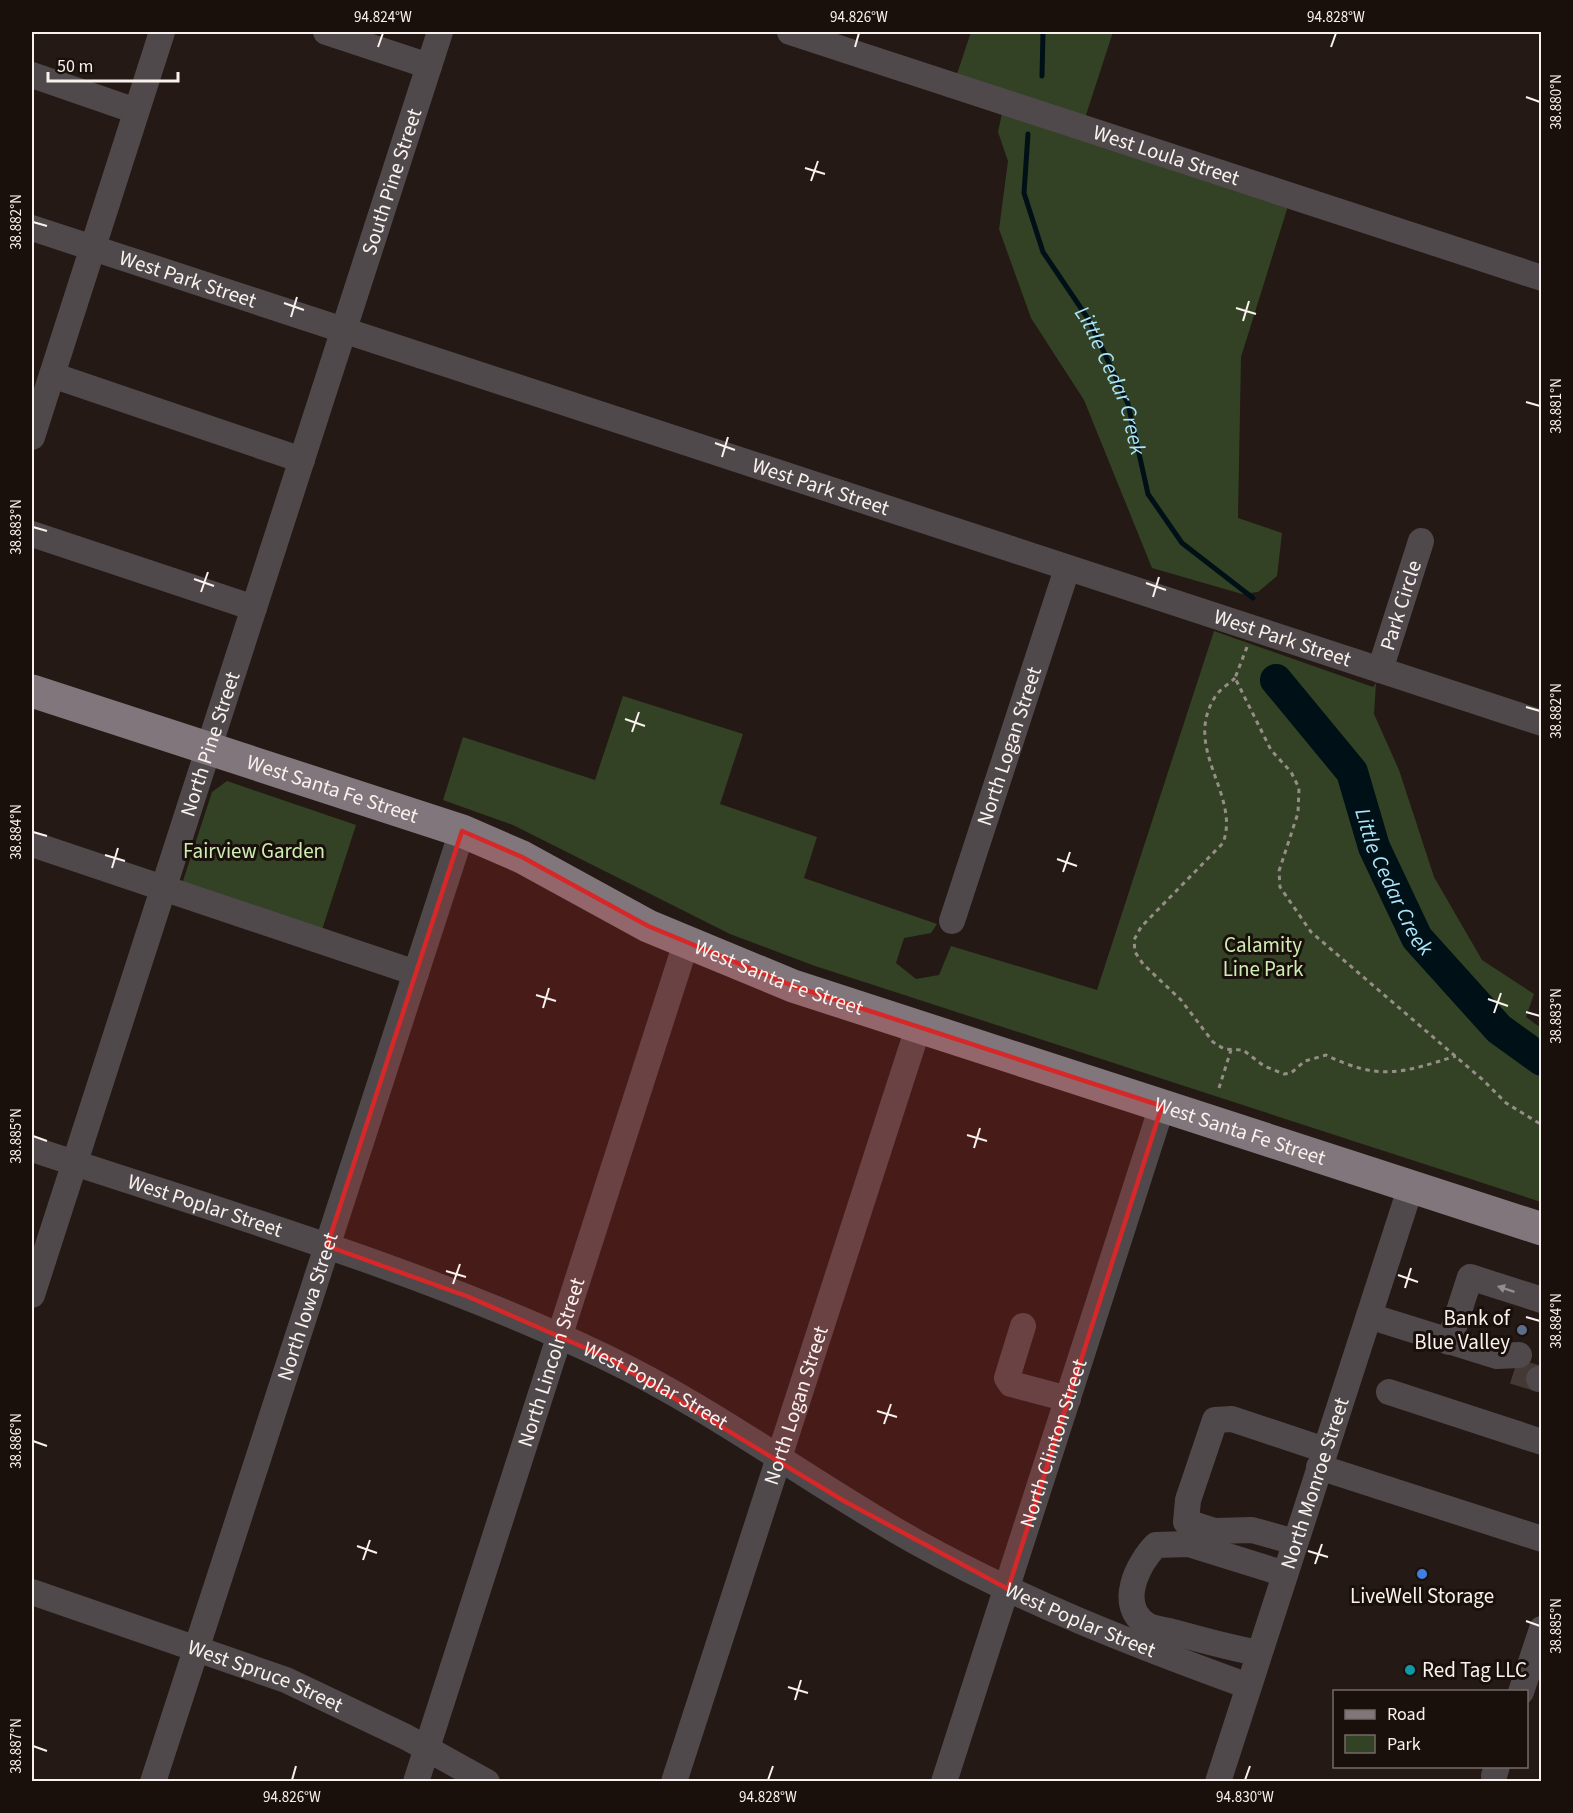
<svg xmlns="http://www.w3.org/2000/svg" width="1573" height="1813" font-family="'Source Sans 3',sans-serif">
	<rect width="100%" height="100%" fill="#241914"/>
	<path fill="#334224" d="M 971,32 L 1113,32 L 1085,118 L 956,77 Z
		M 1002,113 L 1288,206 L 1241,357 L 1238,518 L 1282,533 L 1277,576 L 1258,592 L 1242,594 L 1152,568 L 1084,400 L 1031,318 L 999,229 L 1008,161 L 998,132 Z
		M 1214,631 L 1373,687 L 1376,683 L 1374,714 L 1399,770 L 1434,877 L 1482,960 L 1534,994 L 1526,1017 L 1541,1028 L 1541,1202 L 815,966 L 730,934 L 513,825 L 443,800 L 463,737 L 595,780 L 623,696 L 743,734 L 720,804 L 817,837 L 804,878 L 937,924 L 931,933 L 904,938 L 896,963 L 916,979 L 939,975 L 951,946 L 1097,990 Z
		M 227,781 L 356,825 L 321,933 L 181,887 L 212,792 Z"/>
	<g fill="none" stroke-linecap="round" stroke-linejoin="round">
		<g stroke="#001017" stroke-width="5">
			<path d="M 1042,76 L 1043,32"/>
			<path id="s1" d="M 1028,134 L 1024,193 L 1043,252 L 1089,320 L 1128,404 L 1148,494 L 1182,543 L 1253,598"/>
		</g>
		<path stroke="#001017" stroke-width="32" id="s2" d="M 1276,680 L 1352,772 L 1374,847 L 1417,938 L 1499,1029 L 1542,1060"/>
		<path stroke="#443935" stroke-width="26" stroke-dasharray="26 13" stroke-linecap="butt" d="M 1514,1371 L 1539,1379"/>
		<path stroke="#968d89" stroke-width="3" stroke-dasharray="4.5 4.5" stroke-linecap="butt" d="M 1247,647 L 1235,678 L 1271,750 L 1291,772 L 1299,788 L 1298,813 L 1279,871 L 1280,887 L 1311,932 L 1483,1080 L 1506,1103 L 1542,1125
			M 1235,678 C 1229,684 1220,689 1215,697 C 1182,749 1241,795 1223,843 L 1141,927 L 1134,940 L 1135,952 L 1143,964 L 1181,1000 L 1213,1042 L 1224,1049 L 1243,1050 L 1264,1066 L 1284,1074 L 1291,1073 L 1305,1061 L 1326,1055 C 1379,1081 1402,1073 1456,1056
			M 1219,1088 L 1231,1050"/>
		<g stroke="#4f494b" stroke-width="26">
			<path d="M 326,32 L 429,66"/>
			<path id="s3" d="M 790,32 L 1542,278"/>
			<path d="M 32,75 L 136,111"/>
			<path id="s4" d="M 32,228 L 1542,723"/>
			<path d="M 52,375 L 302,460"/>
			<path d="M 32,437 L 162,32"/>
			<path d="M 32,534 L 254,608"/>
			<path id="s5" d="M 1380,670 L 1421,541"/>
			<path d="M 32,844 L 416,973"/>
			<path id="s6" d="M 952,921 L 1067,569"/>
			<path id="s7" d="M 32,1149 C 224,1213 421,1269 605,1357 C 714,1409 811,1483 916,1542 C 1022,1601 1135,1645 1248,1686"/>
			<path id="s8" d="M 32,1295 L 440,32"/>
			<path d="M 1369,1316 L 1497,1356 L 1519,1355"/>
			<path d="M 1023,1326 L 1007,1378 L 1011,1384 L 1068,1399"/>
			<path d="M 1449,1342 L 1470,1277 L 1542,1300"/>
			<path d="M 1539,1379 L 1542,1378"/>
			<path d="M 1389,1392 L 1542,1442"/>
			<path d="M 1319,1467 L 1542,1539"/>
			<path d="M 1295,1542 L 1252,1530 L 1214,1531 L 1186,1522 L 1188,1500 L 1215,1420 L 1232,1419 L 1325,1450"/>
			<path id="s9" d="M 32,1592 L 286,1680 L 406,1737 L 487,1782"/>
			<path d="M 1259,1653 C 1230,1648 1202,1640 1173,1632 C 1165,1630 1154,1629 1147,1625 C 1116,1606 1138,1563 1156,1545 L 1189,1544 L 1285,1574"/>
			<path d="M 1521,1692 L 1542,1629"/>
			<path d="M 1494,1776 L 1497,1766"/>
			<path id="s10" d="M 153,1782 L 462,831"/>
			<path id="s11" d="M 416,1782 L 686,943"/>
			<path id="s12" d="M 674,1782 L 918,1028"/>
			<path id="s13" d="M 944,1782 L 1162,1106"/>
			<path id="s14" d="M 1218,1782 L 1411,1186"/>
		</g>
		<path stroke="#81767b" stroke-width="33" id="s15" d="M 32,691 L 462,831 L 522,857 L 648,926 L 793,986 L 1542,1229"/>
	</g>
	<defs><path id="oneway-solid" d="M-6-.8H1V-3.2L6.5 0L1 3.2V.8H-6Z" transform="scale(1.5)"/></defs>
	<use fill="#938c8c" href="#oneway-solid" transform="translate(1506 1289) rotate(-162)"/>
	<path fill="#d62828" fill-opacity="0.2" stroke="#d62828" stroke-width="4.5" stroke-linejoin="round" d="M 462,831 L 522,857 L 648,926 L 793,986 L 1162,1106 L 1008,1589 L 844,1501 L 608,1358 L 469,1297 L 327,1246 Z"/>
	<path fill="none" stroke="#f9f1ee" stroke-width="2" d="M 378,47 L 383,33M 855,47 L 859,33M 1331,47 L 1336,33M 1526,97 L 1540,102M 805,168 L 825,174M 811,181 L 818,161M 33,222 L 47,226M 284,303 L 304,310M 1236,308 L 1256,314M 291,317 L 297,297M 1243,321 L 1249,301M 1526,402 L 1540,406M 715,443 L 735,450M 722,457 L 728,437M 33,527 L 47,531M 194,579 L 214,586M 1146,583 L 1166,590M 201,592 L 208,572M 1153,597 L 1159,577M 1526,707 L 1540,711M 625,719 L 645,726M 632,732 L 639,712M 33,832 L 47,836M 105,855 L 125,861M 1057,859 L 1077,866M 112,868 L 118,848M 1063,872 L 1070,852M 536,995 L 556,1001M 1488,999 L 1508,1006M 543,1008 L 549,988M 1526,1012 L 1540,1016M 1494,1013 L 1501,993M 967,1135 L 987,1141M 33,1136 L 47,1141M 974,1148 L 980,1128M 446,1271 L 466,1277M 1398,1275 L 1418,1282M 453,1284 L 460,1264M 1405,1288 L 1411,1268M 1526,1317 L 1540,1321M 877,1411 L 897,1417M 884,1424 L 891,1404M 33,1441 L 47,1446M 357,1546 L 377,1553M 1308,1551 L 1328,1557M 363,1560 L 370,1540M 1315,1564 L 1322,1544M 1526,1621 L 1540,1626M 788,1687 L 808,1693M 795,1700 L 801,1680M 33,1746 L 47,1751M 292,1780 L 296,1766M 768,1780 L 773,1766M 1245,1780 L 1250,1766"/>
	<circle fill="#5c6f8a" stroke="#1a100b" stroke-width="2" cx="1522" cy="1330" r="6"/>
	<circle fill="#3f7fe0" stroke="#1a100b" stroke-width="2" cx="1422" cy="1574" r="6"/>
	<circle fill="#0f9aa8" stroke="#1a100b" stroke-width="2" cx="1410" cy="1670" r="6"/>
	<g text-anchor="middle" stroke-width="6" stroke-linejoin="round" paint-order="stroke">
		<g font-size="21" fill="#f9f1ee" stroke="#1a100b">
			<text dy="7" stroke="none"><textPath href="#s3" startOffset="396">West Loula Street</textPath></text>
			<text dy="7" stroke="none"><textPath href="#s8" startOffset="1170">South Pine Street</textPath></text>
			<text dy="7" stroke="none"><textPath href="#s4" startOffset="164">West Park Street</textPath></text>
			<text dy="7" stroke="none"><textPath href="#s4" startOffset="830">West Park Street</textPath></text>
			<text dy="7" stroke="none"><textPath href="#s5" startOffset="68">Park Circle</textPath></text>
			<text dy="7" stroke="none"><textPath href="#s4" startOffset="1316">West Park Street</textPath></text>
			<text dy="7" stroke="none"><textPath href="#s8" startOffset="579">North Pine Street</textPath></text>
			<text dy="7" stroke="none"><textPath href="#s6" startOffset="184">North Logan Street</textPath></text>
			<text dy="7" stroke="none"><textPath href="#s15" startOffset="316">West Santa Fe Street</textPath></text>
			<text dy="7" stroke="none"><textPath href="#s15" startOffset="802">West Santa Fe Street</textPath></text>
			<text dy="7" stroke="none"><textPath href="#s15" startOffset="1288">West Santa Fe Street</textPath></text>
			<text dy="7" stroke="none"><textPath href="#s7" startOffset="182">West Poplar Street</textPath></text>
			<text dy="7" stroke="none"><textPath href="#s10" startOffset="500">North Iowa Street</textPath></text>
			<text dy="7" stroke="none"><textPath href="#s11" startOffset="441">North Lincoln Street</textPath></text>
			<text dy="7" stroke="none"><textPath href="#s7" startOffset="668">West Poplar Street</textPath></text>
			<text dy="7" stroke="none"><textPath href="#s12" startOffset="396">North Logan Street</textPath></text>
			<text dy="7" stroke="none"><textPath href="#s13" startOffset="356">North Clinton Street</textPath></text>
			<text dy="7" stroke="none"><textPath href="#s14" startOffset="314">North Monroe Street</textPath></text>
			<text dy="7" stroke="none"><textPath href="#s7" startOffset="1154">West Poplar Street</textPath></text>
			<text dy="7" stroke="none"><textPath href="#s9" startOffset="248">West Spruce Street</textPath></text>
		</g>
		<g font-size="21" fill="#cfedb4" stroke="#1a100b">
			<text x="254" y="858">Fairview Garden</text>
			<text x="1263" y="952">Calamity<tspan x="1263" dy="24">Line Park</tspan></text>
		</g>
		<g font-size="21" fill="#f9f1ee" stroke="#1a100b" text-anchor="end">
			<text x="1510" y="1325">Bank of<tspan x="1510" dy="24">Blue Valley</tspan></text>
			<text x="1422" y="1603" text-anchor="middle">LiveWell Storage</text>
			<text x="1422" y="1677" text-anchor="start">Red Tag LLC</text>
		</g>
		<g font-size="22" font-style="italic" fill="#aae5f9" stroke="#1a100b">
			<text dy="8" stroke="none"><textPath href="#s1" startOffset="268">Little Cedar Creek</textPath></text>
			<text dy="8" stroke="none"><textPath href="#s2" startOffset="237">Little Cedar Creek</textPath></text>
		</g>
	</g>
	<rect width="1573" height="1813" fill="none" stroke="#1a100b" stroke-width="66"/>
	<rect x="1333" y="1690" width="195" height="78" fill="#1a100b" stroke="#736a66" stroke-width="1.5"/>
	<rect x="1345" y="1710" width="30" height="9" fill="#81767b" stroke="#736a66" stroke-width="1.5"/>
	<text x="1387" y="1720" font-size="18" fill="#f9f1ee">Road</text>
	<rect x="1345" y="1735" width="30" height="18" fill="#334224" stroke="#736a66" stroke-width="1.5"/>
	<text x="1387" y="1750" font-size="18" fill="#f9f1ee">Park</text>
	<path d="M48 72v9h130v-9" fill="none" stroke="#f9f1ee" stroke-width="3"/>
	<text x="57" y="72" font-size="18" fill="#f9f1ee" stroke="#1a100b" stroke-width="4.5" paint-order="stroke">50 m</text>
	<rect x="33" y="33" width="1507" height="1747" fill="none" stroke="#f9f1ee" stroke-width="2"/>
	<g font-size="15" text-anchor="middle" fill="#f9f1ee">
		<text x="383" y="22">94.824°W</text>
		<text x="859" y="22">94.826°W</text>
		<text x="1336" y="22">94.828°W</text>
		<text transform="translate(1556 102) rotate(-90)" y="5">38.880°N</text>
		<text transform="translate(16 222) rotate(-90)" y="5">38.882°N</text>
		<text transform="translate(1556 406) rotate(-90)" y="5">38.881°N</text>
		<text transform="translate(16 527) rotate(-90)" y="5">38.883°N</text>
		<text transform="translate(1556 711) rotate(-90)" y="5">38.882°N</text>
		<text transform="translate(16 832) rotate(-90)" y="5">38.884°N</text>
		<text transform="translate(1556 1016) rotate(-90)" y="5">38.883°N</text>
		<text transform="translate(16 1136) rotate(-90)" y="5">38.885°N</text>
		<text transform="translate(1556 1321) rotate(-90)" y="5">38.884°N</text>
		<text transform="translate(16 1441) rotate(-90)" y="5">38.886°N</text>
		<text transform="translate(1556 1626) rotate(-90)" y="5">38.885°N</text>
		<text transform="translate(16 1746) rotate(-90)" y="5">38.887°N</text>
		<text x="292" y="1802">94.826°W</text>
		<text x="768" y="1802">94.828°W</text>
		<text x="1245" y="1802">94.830°W</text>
	</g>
</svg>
